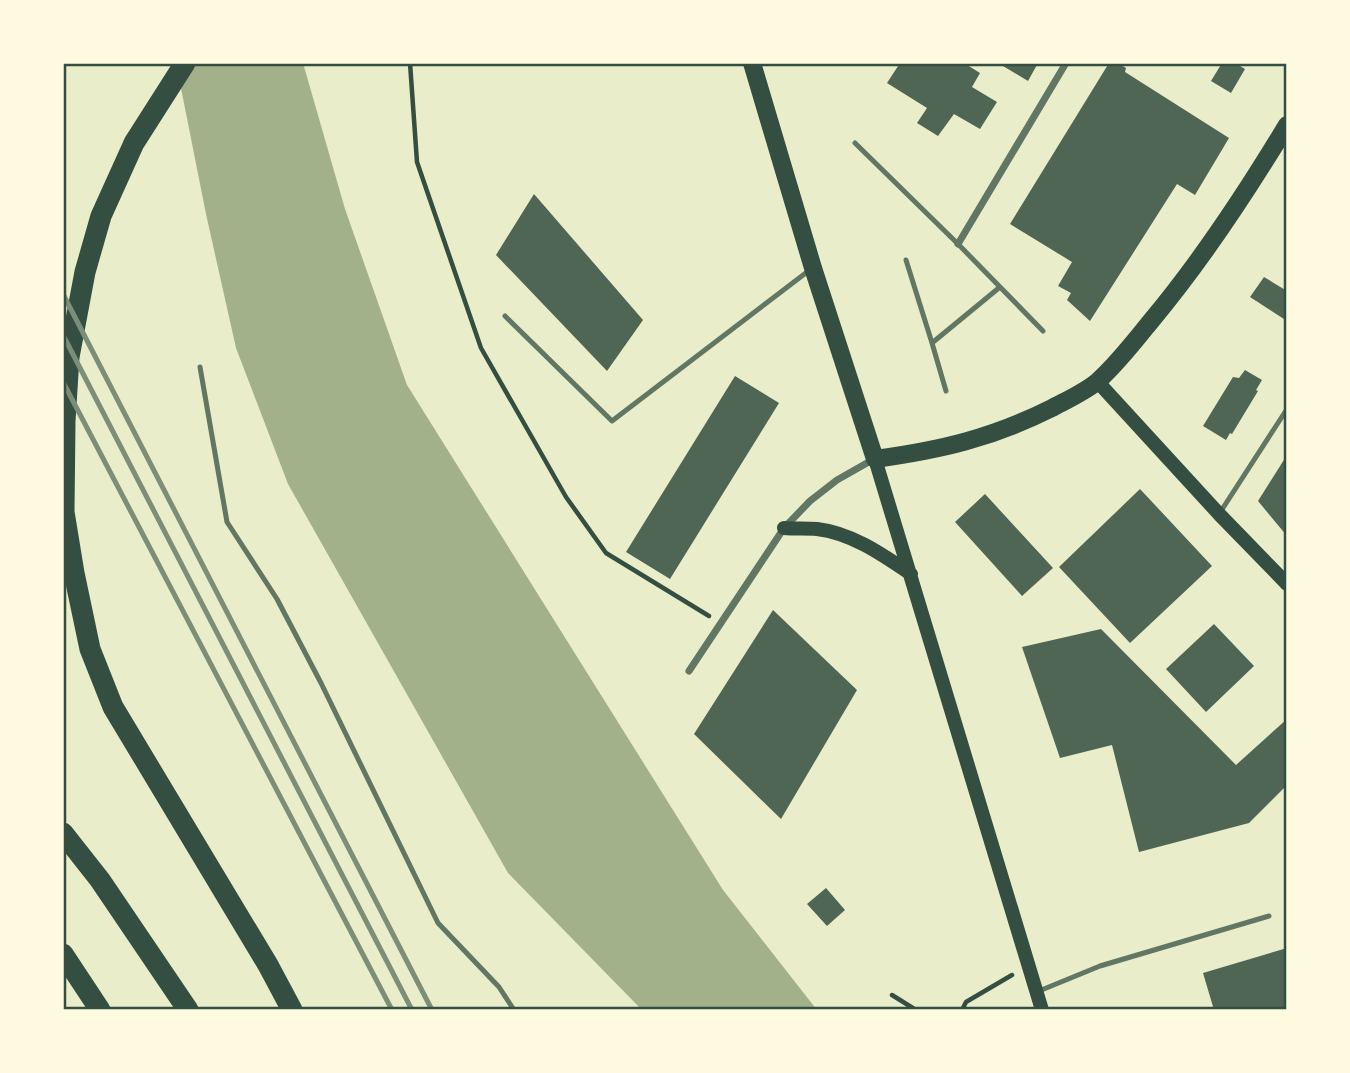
<svg xmlns="http://www.w3.org/2000/svg" width="1350" height="1073" font-family="'Zilla Slab',serif">
	<rect width="100%" height="100%" fill="#e9edc9"/>
	<path fill="#a3b18a" d="M 176,63 L 303,63 L 345,209 L 407,385 L 723,890 L 817,1010 L 642,1010 L 508,873 L 288,484 L 236,348 L 206,214 Z"/>
	<path fill="#4f6655" d="M 900,63 L 964,63 L 980,73 L 972,87 L 997,102 L 980,129 L 954,114 L 938,136 L 917,123 L 927,108 L 887,83 Z
		M 998,63 L 1038,63 L 1028,81 Z
		M 1109,63 L 1118,63 L 1126,68 L 1125,72 L 1229,138 L 1195,195 L 1177,184 L 1090,321 L 1067,300 L 1071,293 L 1058,286 L 1072,262 L 1010,224 Z
		M 1222,63 L 1235,63 L 1245,69 L 1231,93 L 1211,81 Z
		M 534,194 L 643,320 L 607,371 L 496,255 Z
		M 1264,277 L 1287,291 L 1287,321 L 1250,297 Z
		M 1245,370 L 1262,380 L 1256,390 L 1258,391 L 1232,434 L 1230,433 L 1226,440 L 1203,426 L 1233,377 L 1239,378 Z
		M 735,376 L 779,403 L 670,579 L 626,552 Z
		M 1287,455 L 1287,536 L 1258,501 Z
		M 1140,489 L 1212,566 L 1130,643 L 1059,567 Z
		M 985,494 L 1053,568 L 1022,596 L 955,522 Z
		M 773,610 L 857,690 L 781,819 L 694,734 Z
		M 1214,624 L 1254,666 L 1206,712 L 1166,669 Z
		M 1101,629 L 1236,765 L 1287,719 L 1287,785 L 1249,823 L 1139,852 L 1112,745 L 1060,758 L 1022,647 Z
		M 826,888 L 845,910 L 827,926 L 807,904 Z
		M 1287,948 L 1287,1010 L 1214,1010 L 1203,973 Z"/>
	<g fill="none" stroke-linecap="round" stroke-linejoin="round">
		<path stroke="#344e41" stroke-width="4.5" d="M 410,63 L 417,162 L 481,348 L 566,497 L 606,553 L 709,616
			M 892,995 L 916,1010
			M 962,1010 L 966,1002 L 1012,975"/>
		<path stroke="#617663" stroke-width="5" d="M 855,143 L 958,244 L 1043,331
			M 906,260 L 932,343
			M 505,316 L 612,421 L 811,269
			M 200,367 L 227,522 L 277,599 L 321,683 L 438,923 L 499,987 L 514,1010
			M 946,391 L 932,343 L 1000,287
			M 1221,511 L 1287,409
			M 1039,991 L 1100,966 L 1269,916"/>
		<path stroke="#617663" stroke-width="7" d="M 958,244 L 1066,63
			M 689,671 L 784,528 L 810,501 L 837,480 L 874,459"/>
		<path stroke="#344e41" stroke-width="14" d="M 1097,381 L 1219,514 L 1287,584
			M 875,459 L 1042,1010
			M 784,528 C 795,529 806,528 817,529 C 852,533 883,555 911,574"/>
		<path stroke="#344e41" stroke-width="18" d="M 752,63 L 813,268 L 875,459 C 941,450 992,438 1052,408 C 1067,400 1085,392 1098,381 C 1117,364 1134,342 1151,321 C 1202,260 1246,193 1287,125"/>
		<path stroke="#344e41" stroke-width="21" d="M 185,63 L 134,143 L 101,216 L 85,272 L 69,357 L 65,421 L 64,512 L 74,573 L 90,649 L 113,707 L 268,965 L 292,1010
			M 63,833 L 100,880 L 188,1010
			M 63,954 L 100,1010"/>
		<path stroke="#7c8e77" stroke-width="5" d="M 63,294 L 432,1010
			M 63,335 L 412,1010
			M 63,382 L 392,1010"/>
	</g>
	<rect width="1350" height="1073" fill="none" stroke="#fefae0" stroke-width="130"/>
	<rect x="65" y="65" width="1220" height="943" fill="none" stroke="#344e41" stroke-width="2.5"/>
</svg>
